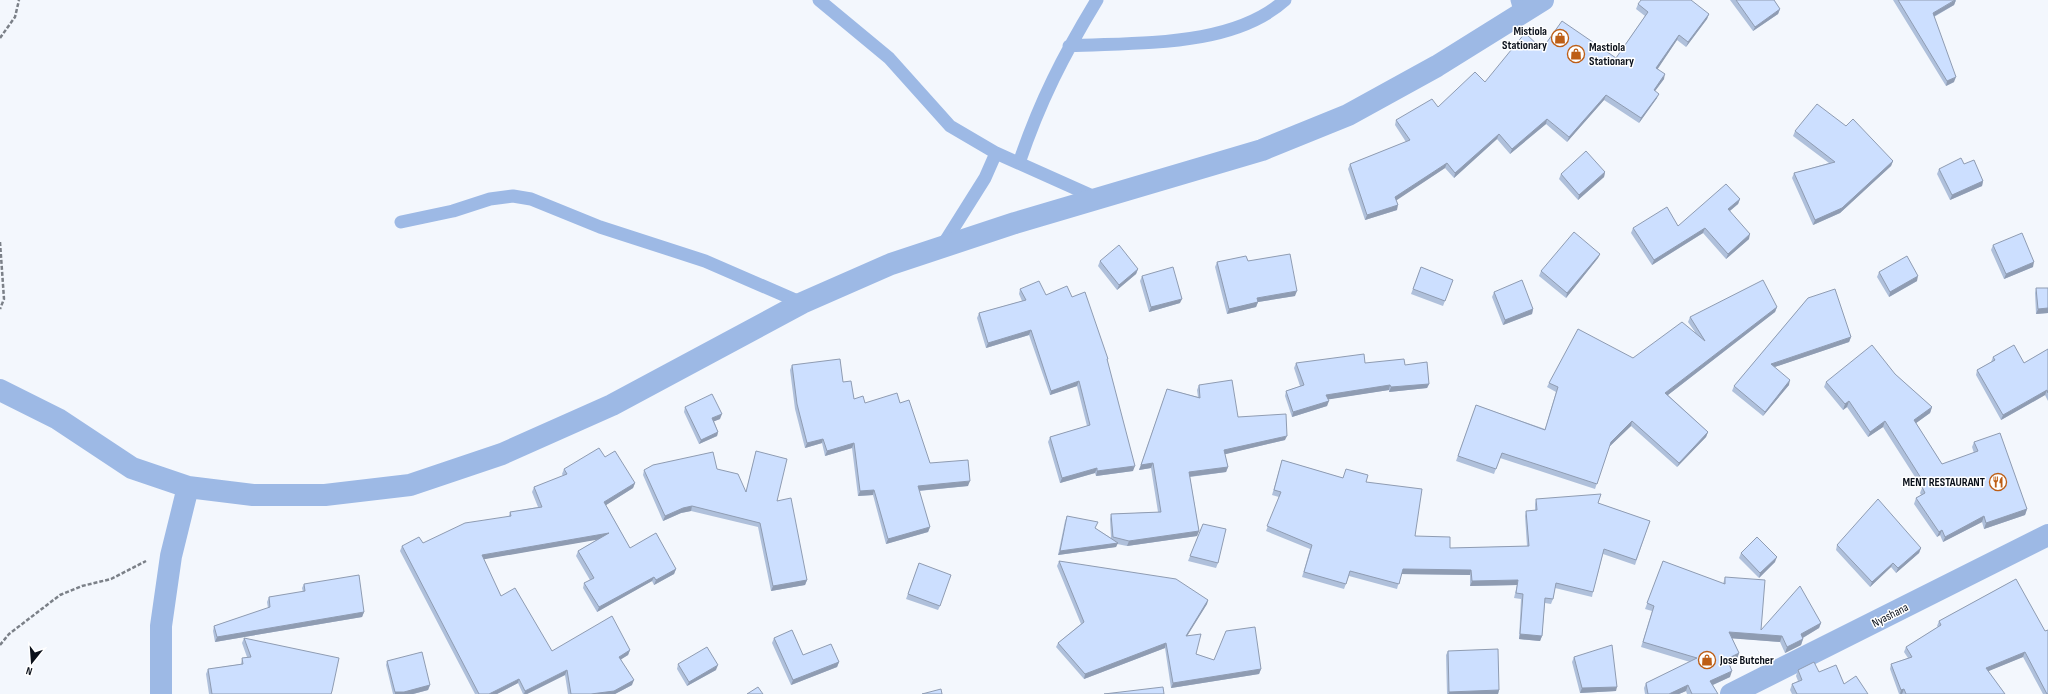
<svg xmlns="http://www.w3.org/2000/svg" width="2048" height="694" font-family="'Sofia Sans Condensed',sans-serif">
	<rect width="100%" height="100%" fill="#f3f7fd"/>
	<g fill="none" stroke-linecap="round" stroke-linejoin="round">
		<path stroke="#7b8088" stroke-width="2.5" stroke-dasharray="4 2" stroke-linecap="butt" d="M 0,38 L 15,17 L 19,0
			M 0,242 L 4,299 L 0,309
			M 0,645 L 9,634 L 60,595 L 82,586 L 111,579 L 146,561"/>
		<path stroke="#9db9e5" stroke-width="13" d="M 819,0 L 889,58 L 950,126 L 996,153 L 1099,199
			M 1517,0 L 1521,14
			M 1069,46 C 1136,42 1232,48 1285,0
			M 1019,163 C 1040,101 1063,56 1097,0
			M 401,222 L 453,211 L 490,199 L 513,196 L 531,199 L 600,227 L 705,261 L 802,303
			M 941,248 L 985,178 L 996,153"/>
		<path stroke="#9db9e5" stroke-width="22" d="M 0,390 L 58,419 L 132,468 L 188,487 L 253,495 L 325,495 L 410,485 L 502,454 L 612,405 L 802,303 L 891,264 L 1015,223 L 1262,150 L 1348,115 L 1437,66 L 1543,0
			M 161,694 L 161,626 L 171,556 L 188,487"/>
		<path stroke="#9db9e5" stroke-width="22" d="M 1731,694 L 2048,535"/>
	</g>
	<path fill="#afc0db" d="M 1730,0 L 1774,0 L 1780,9 L 1778,14 L 1753,31 Z
		M 1893,0 L 1956,0 L 1954,5 L 1934,17 L 1954,82 L 1946,86 Z
		M 1638,4 L 1709,14 L 1707,19 L 1686,47 L 1677,40 L 1657,69 L 1664,79 L 1655,91 L 1657,98 L 1639,123 L 1604,100 L 1567,142 L 1546,124 L 1510,154 L 1497,139 L 1454,178 L 1445,168 L 1396,200 L 1397,210 L 1365,220 L 1348,169 L 1350,164 L 1406,142 L 1395,125 L 1396,120 L 1438,107 L 1485,82 L 1542,49 L 1616,58 L 1645,16 L 1636,9 Z
		M 1795,131 L 1893,161 L 1891,166 L 1840,213 L 1813,225 L 1792,178 L 1794,173 L 1829,163 L 1793,136 Z
		M 1964,164 L 1983,181 L 1982,186 L 1950,200 L 1937,174 L 1939,169 Z
		M 1605,172 L 1604,177 L 1578,200 L 1559,179 L 1561,174 Z
		M 1740,199 L 1738,204 L 1730,211 L 1749,239 L 1726,259 L 1703,233 L 1652,265 L 1631,233 L 1633,228 L 1678,226 Z
		M 1993,245 L 2033,267 L 2004,279 L 1991,250 Z
		M 1600,254 L 1598,258 L 1566,298 L 1539,276 L 1541,271 Z
		M 1100,261 L 1138,269 L 1136,274 L 1117,290 L 1098,266 Z
		M 1248,261 L 1295,296 L 1258,302 L 1256,307 L 1227,314 L 1215,267 L 1217,262 Z
		M 1421,267 L 1453,280 L 1443,306 L 1411,294 Z
		M 1879,272 L 1917,281 L 1889,297 L 1877,277 Z
		M 1142,276 L 1180,303 L 1149,312 L 1140,281 Z
		M 2036,288 L 2048,288 L 2048,313 L 2036,314 L 2035,293 Z
		M 1020,289 L 1046,295 L 1072,297 L 1107,361 L 1133,471 L 1096,476 L 1095,473 L 1060,483 L 1048,442 L 1050,437 L 1087,426 L 1077,386 L 1050,395 L 1029,335 L 986,348 L 977,318 L 979,313 L 1022,301 L 1019,294 Z
		M 1494,292 L 1533,309 L 1532,314 L 1503,325 L 1492,297 Z
		M 1808,298 L 1851,337 L 1849,342 L 1774,367 L 1789,385 L 1763,416 L 1732,391 L 1734,386 Z
		M 1777,307 L 1775,312 L 1668,395 L 1708,432 L 1706,437 L 1677,467 L 1631,426 L 1609,447 L 1595,489 L 1500,458 L 1494,474 L 1456,461 L 1476,405 L 1545,429 L 1556,392 L 1547,387 L 1549,383 L 1633,358 L 1695,332 L 1688,322 L 1690,317 Z
		M 2048,349 L 2048,401 L 2045,395 L 2001,420 L 1976,375 L 1977,370 L 1991,362 L 1993,357 L 2024,363 Z
		M 1296,363 L 1365,363 L 1405,365 L 1429,384 L 1427,388 L 1389,392 L 1389,390 L 1328,399 L 1327,406 L 1292,417 L 1285,396 L 1286,391 L 1300,386 L 1294,368 Z
		M 792,365 L 843,382 L 854,399 L 865,403 L 900,403 L 930,463 L 968,486 L 919,491 L 930,527 L 928,532 L 886,544 L 873,495 L 858,496 L 852,448 L 825,456 L 822,443 L 805,448 L 795,409 L 790,370 Z
		M 1895,374 L 1932,407 L 1930,413 L 1916,423 L 1942,464 L 1974,453 L 1972,447 L 1974,442 L 2027,509 L 2025,515 L 1984,529 L 1982,522 L 1943,542 L 1940,535 L 1937,537 L 1914,504 L 1916,498 L 1921,495 L 1920,493 L 1922,488 L 1883,427 L 1868,437 L 1847,407 L 1843,410 L 1824,387 L 1826,382 Z
		M 1199,385 L 1238,417 L 1285,440 L 1225,454 L 1228,467 L 1226,472 L 1190,477 L 1199,531 L 1197,536 L 1127,546 L 1117,544 L 1116,547 L 1058,555 L 1065,521 L 1067,516 L 1095,528 L 1111,538 L 1110,519 L 1111,514 L 1158,512 L 1151,468 L 1139,470 L 1167,389 L 1198,397 L 1197,390 Z
		M 685,407 L 720,419 L 714,421 L 718,432 L 717,436 L 699,444 L 684,412 Z
		M 756,451 L 777,501 L 807,580 L 805,585 L 771,591 L 758,527 L 691,511 L 681,513 L 663,521 L 643,475 L 644,470 L 746,491 Z
		M 605,457 L 635,483 L 633,488 L 606,505 L 630,548 L 676,569 L 674,574 L 654,585 L 652,581 L 597,612 L 583,588 L 584,583 L 590,580 L 576,556 L 578,551 L 598,539 L 483,559 L 501,596 L 552,651 L 630,650 L 628,655 L 621,659 L 632,685 L 615,694 L 568,694 L 565,675 L 527,694 L 523,694 L 518,683 L 497,694 L 475,694 L 400,551 L 402,546 L 423,543 L 509,516 L 510,512 L 538,507 L 532,492 L 534,487 L 563,476 L 562,474 L 564,469 Z
		M 1282,460 L 1343,478 L 1366,482 L 1415,536 L 1450,548 L 1527,546 L 1525,516 L 1526,511 L 1535,511 L 1535,504 L 1536,499 L 1598,503 L 1650,521 L 1635,565 L 1603,554 L 1593,592 L 1592,597 L 1555,588 L 1553,599 L 1551,604 L 1545,603 L 1542,636 L 1540,641 L 1519,639 L 1521,599 L 1514,598 L 1517,585 L 1470,586 L 1470,575 L 1401,574 L 1397,589 L 1349,576 L 1344,589 L 1302,577 L 1310,549 L 1266,531 L 1279,497 L 1272,495 Z
		M 1203,524 L 1218,563 L 1216,568 L 1188,561 Z
		M 1837,545 L 1921,548 L 1919,553 L 1896,573 L 1891,567 L 1870,587 L 1836,550 Z
		M 1741,553 L 1775,562 L 1759,578 L 1739,558 Z
		M 1059,561 L 1208,600 L 1207,604 L 1187,636 L 1196,654 L 1214,660 L 1261,669 L 1259,674 L 1171,688 L 1165,648 L 1084,679 L 1056,647 L 1058,643 L 1081,624 L 1057,566 Z
		M 1663,561 L 1723,584 L 1725,577 L 1761,630 L 1821,623 L 1819,628 L 1803,638 L 1803,639 L 1801,645 L 1785,653 L 1780,642 L 1732,638 L 1739,653 L 1737,659 L 1728,663 L 1730,677 L 1713,685 L 1718,694 L 1687,694 L 1686,691 L 1679,694 L 1645,694 L 1644,688 L 1646,683 L 1690,662 L 1641,647 L 1652,611 L 1645,609 Z
		M 919,563 L 940,606 L 938,610 L 906,599 Z
		M 2016,579 L 2048,694 L 2043,694 L 2023,657 L 1988,671 L 2005,694 L 1899,694 L 1890,669 L 1891,664 L 1908,658 L 1904,652 L 1906,647 L 1938,627 L 1937,626 L 1939,621 Z
		M 304,584 L 364,612 L 362,617 L 215,642 L 213,631 L 214,626 L 268,608 L 267,602 L 269,597 L 303,592 L 302,588 Z
		M 244,638 L 332,691 L 331,694 L 209,694 L 206,674 L 208,669 L 241,664 L 242,658 L 247,657 L 242,643 Z
		M 774,638 L 803,655 L 839,662 L 837,667 L 791,685 L 772,643 Z
		M 1448,651 L 1499,690 L 1498,694 L 1447,694 L 1446,655 Z
		M 1574,657 L 1616,691 L 1580,693 L 1572,662 Z
		M 387,661 L 430,685 L 428,690 L 413,694 L 393,694 L 386,665 Z
		M 678,664 L 716,670 L 687,686 L 677,669 Z
		M 1798,670 L 1819,672 L 1844,684 L 1868,694 L 1792,694 L 1790,690 L 1792,684 L 1798,681 L 1796,676 Z"/>
	<path fill="#8f9cb2" d="M 1956,0 L 1954,5 L 1931,18 L 1933,13 Z
		M 1780,9 L 1778,14 L 1753,31 L 1755,27 Z
		M 1709,14 L 1707,19 L 1686,47 L 1688,42 Z
		M 1679,35 L 1677,40 L 1655,73 L 1656,68 Z
		M 1665,74 L 1664,79 L 1652,95 L 1654,90 Z
		M 1956,77 L 1954,82 L 1946,86 L 1947,81 Z
		M 1659,94 L 1657,98 L 1639,123 L 1641,118 Z
		M 1606,95 L 1604,100 L 1567,142 L 1569,137 Z
		M 1547,119 L 1546,124 L 1510,154 L 1512,149 Z
		M 1499,134 L 1497,139 L 1454,178 L 1455,173 Z
		M 1893,161 L 1891,166 L 1840,213 L 1813,225 L 1815,220 Z
		M 1447,163 L 1445,168 L 1394,202 L 1395,197 Z
		M 1605,172 L 1604,177 L 1578,200 L 1579,195 Z
		M 1983,181 L 1982,186 L 1950,200 L 1952,195 Z
		M 1740,199 L 1738,204 L 1726,214 L 1728,209 Z
		M 1398,205 L 1397,210 L 1365,220 L 1367,215 Z
		M 1705,228 L 1703,233 L 1652,265 L 1654,260 Z
		M 1750,234 L 1749,239 L 1726,259 L 1728,254 Z
		M 1600,254 L 1598,258 L 1566,298 L 1567,293 Z
		M 2034,262 L 2033,267 L 2004,279 L 2006,274 Z
		M 1138,269 L 1136,274 L 1117,290 L 1119,285 Z
		M 1918,276 L 1917,281 L 1889,297 L 1890,292 Z
		M 1297,291 L 1295,296 L 1258,302 L 1256,307 L 1227,314 L 1229,309 L 1257,298 Z
		M 1182,299 L 1180,303 L 1149,312 L 1151,307 Z
		M 1777,307 L 1775,312 L 1664,398 L 1665,393 Z
		M 2048,308 L 2048,313 L 2036,314 L 2038,309 Z
		M 1533,309 L 1532,314 L 1503,325 L 1505,320 Z
		M 1031,330 L 1029,335 L 986,348 L 988,343 Z
		M 1851,337 L 1849,342 L 1769,369 L 1771,364 Z
		M 1790,380 L 1789,385 L 1763,416 L 1765,412 Z
		M 1079,381 L 1077,386 L 1050,395 L 1051,391 Z
		M 1429,384 L 1427,388 L 1389,392 L 1391,387 Z
		M 1390,385 L 1389,390 L 1325,400 L 1326,395 Z
		M 2047,390 L 2045,395 L 2001,420 L 2003,415 Z
		M 1329,401 L 1327,406 L 1292,417 L 1293,412 Z
		M 1849,401 L 1847,407 L 1843,410 L 1845,404 Z
		M 1932,407 L 1930,413 L 1912,426 L 1914,420 Z
		M 722,414 L 720,419 L 710,423 L 712,418 Z
		M 1632,421 L 1631,426 L 1609,447 L 1611,442 Z
		M 1885,421 L 1883,427 L 1868,437 L 1870,432 Z
		M 718,432 L 717,436 L 699,444 L 701,440 Z
		M 1708,432 L 1706,437 L 1677,467 L 1679,463 Z
		M 1287,436 L 1285,440 L 1222,455 L 1224,450 Z
		M 823,439 L 822,443 L 805,448 L 807,443 Z
		M 854,443 L 852,448 L 825,456 L 827,451 Z
		M 1153,463 L 1151,468 L 1139,470 L 1141,465 Z
		M 1135,466 L 1133,471 L 1096,476 L 1097,471 Z
		M 1228,467 L 1226,472 L 1187,477 L 1189,472 Z
		M 1097,468 L 1095,473 L 1060,483 L 1062,478 Z
		M 970,481 L 968,486 L 916,491 L 918,486 Z
		M 635,483 L 633,488 L 603,507 L 604,502 Z
		M 874,490 L 873,495 L 858,496 L 860,491 Z
		M 692,506 L 691,511 L 681,513 L 663,521 L 665,516 L 683,508 Z
		M 2027,509 L 2025,515 L 1984,529 L 1986,523 Z
		M 1984,516 L 1982,522 L 1943,542 L 1945,537 Z
		M 930,527 L 928,532 L 886,544 L 888,539 Z
		M 1942,530 L 1940,535 L 1937,537 L 1939,532 Z
		M 1199,531 L 1197,536 L 1127,546 L 1129,541 Z
		M 609,533 L 607,538 L 480,560 L 482,555 Z
		M 1118,543 L 1116,547 L 1058,555 L 1060,551 Z
		M 1921,548 L 1919,553 L 1896,573 L 1898,568 Z
		M 1777,557 L 1775,562 L 1759,578 L 1760,573 Z
		M 1893,563 L 1891,567 L 1870,587 L 1872,582 Z
		M 676,569 L 674,574 L 654,585 L 656,580 Z
		M 1403,569 L 1471,570 L 1470,575 L 1401,574 Z
		M 654,577 L 652,581 L 597,612 L 599,607 Z
		M 807,580 L 805,585 L 771,591 L 773,586 Z
		M 1518,580 L 1517,585 L 1470,586 L 1472,581 Z
		M 1208,600 L 1207,604 L 1184,641 L 1186,636 Z
		M 364,612 L 362,617 L 215,642 L 217,637 Z
		M 1821,623 L 1819,628 L 1799,640 L 1801,634 Z
		M 1729,632 L 1782,636 L 1780,642 L 1727,638 Z
		M 1520,634 L 1542,636 L 1540,641 L 1519,639 Z
		M 1803,639 L 1801,645 L 1785,653 L 1787,647 Z
		M 1166,643 L 1165,648 L 1084,679 L 1085,674 Z
		M 630,650 L 628,655 L 617,662 L 619,657 Z
		M 2025,652 L 2023,657 L 1984,673 L 1986,668 Z
		M 1739,653 L 1737,659 L 1725,665 L 1727,659 Z
		M 839,662 L 837,667 L 791,685 L 793,680 Z
		M 718,665 L 716,670 L 687,686 L 689,682 Z
		M 1261,669 L 1259,674 L 1171,688 L 1173,683 Z
		M 567,670 L 565,675 L 527,694 L 524,694 L 525,691 Z
		M 1732,671 L 1730,677 L 1708,687 L 1710,681 Z
		M 519,679 L 518,683 L 497,694 L 489,694 Z
		M 634,680 L 632,685 L 615,694 L 591,694 Z
		M 430,685 L 428,690 L 413,694 L 395,694 L 395,692 Z
		M 1688,685 L 1686,691 L 1679,694 L 1669,694 Z
		M 1617,687 L 1616,691 L 1580,693 L 1582,688 Z
		M 1904,689 L 1902,694 L 1900,694 L 1901,690 Z
		M 1499,690 L 1498,694 L 1448,694 L 1449,692 Z"/>
	<path fill="#ccdfff" stroke="#8f9cb2" d="M 1641,0 L 1691,0 L 1709,14 L 1688,42 L 1679,35 L 1656,68 L 1665,74 L 1654,90 L 1659,94 L 1641,118 L 1606,95 L 1569,137 L 1547,119 L 1512,149 L 1499,134 L 1455,173 L 1447,163 L 1395,197 L 1398,205 L 1367,215 L 1350,164 L 1410,140 L 1396,120 L 1432,99 L 1438,107 L 1475,72 L 1485,82 L 1525,33 L 1542,49 L 1562,21 L 1616,58 L 1648,12 L 1638,4 Z
		M 1736,0 L 1774,0 L 1780,9 L 1755,27 Z
		M 1898,0 L 1955,0 L 1933,13 L 1956,77 L 1947,81 Z
		M 1817,104 L 1846,126 L 1853,119 L 1893,161 L 1842,208 L 1815,220 L 1794,173 L 1835,162 L 1795,131 Z
		M 1586,151 L 1605,172 L 1579,195 L 1561,174 Z
		M 1961,158 L 1964,164 L 1974,160 L 1983,181 L 1952,195 L 1939,169 Z
		M 1726,184 L 1740,199 L 1728,209 L 1750,234 L 1728,254 L 1705,228 L 1654,260 L 1633,228 L 1667,207 L 1678,226 Z
		M 1574,232 L 1600,254 L 1567,293 L 1541,271 Z
		M 2022,233 L 2034,262 L 2006,274 L 1993,245 Z
		M 1119,245 L 1138,269 L 1119,285 L 1100,261 Z
		M 1290,254 L 1297,291 L 1257,298 L 1258,302 L 1229,309 L 1217,262 L 1246,256 L 1248,261 Z
		M 1907,256 L 1918,276 L 1890,292 L 1879,272 Z
		M 1173,267 L 1182,299 L 1151,307 L 1142,276 Z
		M 1421,267 L 1453,280 L 1445,301 L 1413,289 Z
		M 1522,280 L 1533,309 L 1505,320 L 1494,292 Z
		M 1763,280 L 1777,307 L 1665,393 L 1708,432 L 1679,463 L 1632,421 L 1611,442 L 1597,484 L 1502,453 L 1496,469 L 1458,456 L 1476,405 L 1545,430 L 1558,387 L 1549,383 L 1578,329 L 1633,358 L 1682,322 L 1705,341 L 1690,317 Z
		M 1039,281 L 1046,295 L 1067,286 L 1072,297 L 1085,292 L 1108,359 L 1107,359 L 1135,466 L 1097,471 L 1097,468 L 1062,478 L 1050,437 L 1090,425 L 1079,381 L 1051,391 L 1031,330 L 988,343 L 979,313 L 1026,300 L 1020,289 Z
		M 2036,288 L 2048,288 L 2048,308 L 2038,309 Z
		M 1835,289 L 1851,337 L 1771,364 L 1790,380 L 1765,412 L 1734,386 L 1808,298 Z
		M 1872,345 L 1895,374 L 1932,407 L 1914,420 L 1942,464 L 1978,451 L 1974,442 L 2000,433 L 2027,509 L 1986,523 L 1984,516 L 1945,537 L 1942,530 L 1939,532 L 1916,498 L 1925,493 L 1922,487 L 1926,486 L 1885,421 L 1870,432 L 1849,401 L 1845,404 L 1826,382 Z
		M 2014,345 L 2024,363 L 2048,349 L 2048,393 L 2047,390 L 2003,415 L 1977,370 L 1995,360 L 1993,357 Z
		M 1364,354 L 1365,363 L 1404,359 L 1405,365 L 1427,362 L 1429,384 L 1391,387 L 1390,385 L 1326,395 L 1329,401 L 1293,412 L 1286,391 L 1304,385 L 1296,363 Z
		M 840,359 L 843,382 L 851,381 L 854,399 L 863,396 L 865,403 L 897,393 L 900,403 L 909,400 L 930,463 L 968,460 L 970,481 L 918,486 L 930,527 L 888,539 L 874,490 L 860,491 L 854,443 L 827,451 L 823,439 L 807,443 L 797,404 L 792,365 Z
		M 1232,380 L 1238,417 L 1286,414 L 1287,436 L 1224,450 L 1228,467 L 1189,472 L 1199,531 L 1129,541 L 1113,537 L 1111,514 L 1161,512 L 1153,463 L 1141,465 L 1167,389 L 1200,398 L 1199,385 Z
		M 712,394 L 722,414 L 712,418 L 718,432 L 701,440 L 685,407 Z
		M 599,448 L 605,457 L 615,451 L 635,483 L 604,502 L 630,548 L 656,533 L 676,569 L 656,580 L 654,577 L 599,607 L 584,583 L 594,578 L 578,551 L 609,533 L 482,555 L 501,596 L 515,588 L 552,651 L 612,616 L 630,650 L 619,657 L 634,680 L 614,691 L 591,694 L 571,694 L 567,670 L 525,691 L 519,679 L 489,694 L 479,694 L 402,546 L 419,537 L 423,543 L 465,523 L 511,516 L 510,512 L 542,507 L 534,487 L 567,474 L 564,469 Z
		M 756,451 L 787,459 L 777,501 L 791,498 L 807,580 L 773,586 L 760,523 L 692,506 L 683,508 L 665,516 L 644,470 L 653,465 L 713,452 L 717,469 L 738,474 L 746,492 Z
		M 1282,460 L 1343,478 L 1346,469 L 1368,475 L 1366,482 L 1422,489 L 1415,536 L 1450,537 L 1450,548 L 1529,546 L 1526,511 L 1537,510 L 1536,499 L 1601,494 L 1598,503 L 1650,521 L 1636,560 L 1604,549 L 1593,592 L 1556,583 L 1553,599 L 1545,598 L 1542,636 L 1520,634 L 1523,594 L 1516,593 L 1518,580 L 1472,581 L 1471,570 L 1403,569 L 1399,584 L 1350,571 L 1346,584 L 1304,572 L 1312,545 L 1267,526 L 1281,492 L 1274,490 Z
		M 1878,499 L 1921,548 L 1898,568 L 1893,563 L 1872,582 L 1837,545 Z
		M 1067,516 L 1098,522 L 1095,528 L 1118,543 L 1060,551 Z
		M 1203,524 L 1226,529 L 1218,563 L 1190,556 Z
		M 1757,537 L 1777,557 L 1760,573 L 1741,553 Z
		M 1059,561 L 1176,579 L 1208,600 L 1186,636 L 1201,634 L 1196,654 L 1214,660 L 1226,631 L 1255,627 L 1261,669 L 1173,683 L 1166,643 L 1085,674 L 1058,643 L 1084,622 Z
		M 1663,561 L 1725,584 L 1725,577 L 1765,580 L 1761,630 L 1800,586 L 1821,623 L 1801,634 L 1803,639 L 1787,647 L 1782,636 L 1729,632 L 1739,653 L 1727,659 L 1732,671 L 1710,681 L 1718,694 L 1692,694 L 1688,685 L 1669,694 L 1648,694 L 1646,683 L 1697,658 L 1643,642 L 1654,606 L 1647,603 Z
		M 919,563 L 951,575 L 940,606 L 908,594 Z
		M 359,575 L 364,612 L 217,637 L 214,626 L 270,607 L 269,597 L 305,591 L 304,584 Z
		M 2016,579 L 2045,631 L 2048,630 L 2048,694 L 2047,694 L 2025,652 L 1986,668 L 2005,694 L 1906,694 L 1904,689 L 1901,690 L 1891,664 L 1912,657 L 1906,647 L 1941,625 L 1939,621 Z
		M 792,630 L 803,655 L 831,644 L 839,662 L 793,680 L 774,638 Z
		M 244,638 L 339,658 L 332,691 L 331,694 L 212,694 L 208,669 L 243,664 L 242,658 L 251,657 Z
		M 1612,645 L 1617,687 L 1582,688 L 1574,657 Z
		M 707,647 L 718,665 L 689,682 L 678,664 Z
		M 1498,649 L 1499,690 L 1449,692 L 1448,651 Z
		M 422,652 L 430,685 L 404,692 L 395,692 L 387,661 Z
		M 1814,662 L 1819,672 L 1836,665 L 1844,684 L 1856,676 L 1868,694 L 1797,694 L 1792,684 L 1802,680 L 1798,670 Z
		M 758,687 L 763,694 L 747,694 Z
		M 1163,687 L 1164,694 L 1104,694 Z
		M 941,689 L 942,694 L 922,694 Z"/>
	<defs>
		<g id="shop-ring" transform="scale(0.9)"><circle r="9.5" fill="#fff" stroke="#bd5e16" stroke-width="1.5"/><path d="M-5-2.5h2.3a2.7 3.5 0 0 1 5.4 0H5L5.5 6h-11ZM-1.5-2.5h3a1.5 2.3 0 0 0-3 0Z" fill="#bd5e16"/></g>
		<g id="restaurant-ring" transform="scale(0.9)"><circle r="9.5" fill="#fff" stroke="#bd5e16" stroke-width="1.5"/><path d="M-5-6h1v4h1v-4h1v4h1v-4h1v5L-1.5 .5V6h-2V.5L-5-1ZM5-6V6H3V1.5H1.5Q1.5-4 5-6Z" fill="#bd5e16"/></g>
	</defs>
	<g fill-rule="evenodd">
		<use href="#shop-ring" x="1560" y="38"/>
		<use href="#shop-ring" x="1576" y="54"/>
		<use href="#restaurant-ring" x="1998" y="482"/>
		<use href="#shop-ring" x="1707" y="660"/>
	</g>
	<g text-anchor="middle" stroke-width="3" stroke-linejoin="round" paint-order="stroke">
		<g font-size="12" font-weight="bold" fill="#0a101a" stroke="#fff" text-anchor="end">
			<text x="1547" y="35">Mistiola<tspan x="1547" dy="14">Stationary</tspan></text>
			<text x="1589" y="51" text-anchor="start">Mastiola<tspan x="1589" dy="14">Stationary</tspan></text>
			<text x="1985" y="486">MENT RESTAURANT</text>
			<text x="1720" y="664" text-anchor="start">Jose Butcher</text>
		</g>
		<g font-size="12" fill="#0a101a" stroke="#fff">
			<text transform="translate(1890 615) rotate(-27)" y="4">Nyashana</text>
		</g>
	</g>
	<g transform="translate(32 662) rotate(197)" stroke="#ffffff" stroke-width="3" paint-order="stroke">
	<path d="M0-3L7 15L0 10L-7 15Z" fill="#0a101a"/>
	<text y="-6" font-size="11" font-weight="bold" text-anchor="middle" fill="#0a101a">N</text>
	</g>
</svg>
